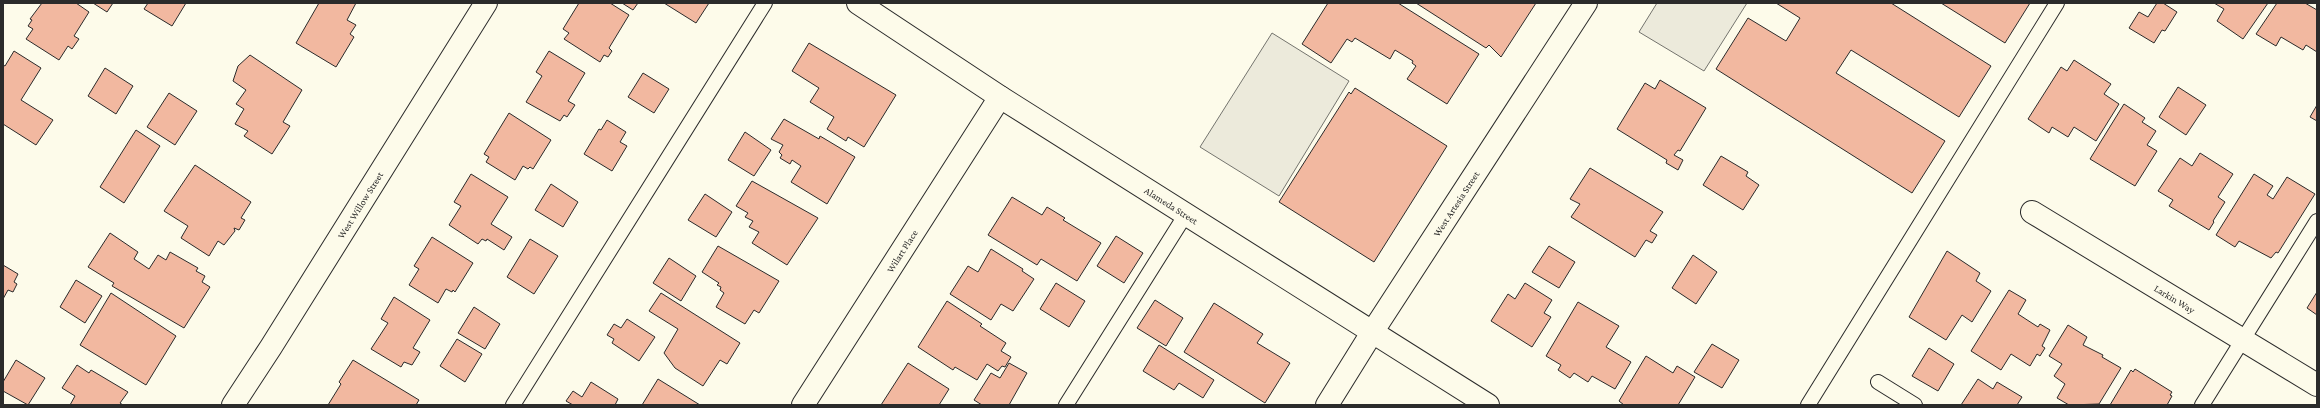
<svg xmlns="http://www.w3.org/2000/svg" width="2320" height="408" font-family="'Crimson Pro',serif">
	<rect width="100%" height="100%" fill="#fdfbea"/>
	<path fill="#eceadb" stroke="#74746e" d="M 1657,3 L 1747,3 L 1704,71 L 1639,32 Z
		M 1272,33 L 1349,81 L 1279,196 L 1200,147 Z"/>
	<path fill="#f2b8a0" stroke="#2b2b2b" d="M 42,3 L 76,3 L 89,12 L 74,36 L 79,39 L 72,49 L 68,46 L 59,60 L 26,39 L 33,29 L 28,26 L 32,20 L 30,19 Z
		M 93,3 L 113,3 L 107,12 Z
		M 148,3 L 186,3 L 172,26 L 144,9 Z
		M 319,3 L 356,3 L 347,20 L 356,25 L 350,34 L 354,37 L 336,67 L 296,43 Z
		M 579,3 L 610,3 L 629,15 L 609,48 L 612,51 L 608,57 L 604,55 L 600,62 L 564,39 L 569,33 L 563,29 Z
		M 622,3 L 638,3 L 633,10 Z
		M 664,3 L 709,3 L 696,23 Z
		M 1328,3 L 1398,3 L 1479,54 L 1447,104 L 1407,79 L 1416,66 L 1412,63 L 1413,61 L 1395,50 L 1390,59 L 1355,38 L 1352,42 L 1347,39 L 1331,63 L 1302,44 Z
		M 1416,3 L 1536,3 L 1501,57 L 1489,45 L 1486,48 Z
		M 1776,3 L 1891,3 L 1991,66 L 1959,117 L 1851,50 L 1836,73 L 1945,141 L 1912,193 L 1716,69 L 1748,18 L 1786,41 L 1800,18 Z
		M 1941,3 L 2030,3 L 2005,43 Z
		M 2157,3 L 2163,3 L 2177,12 L 2165,31 L 2162,30 L 2154,43 L 2129,28 L 2139,12 L 2148,17 Z
		M 2214,3 L 2268,3 L 2243,39 L 2217,21 L 2224,9 Z
		M 2277,3 L 2305,3 L 2317,10 L 2317,52 L 2306,45 L 2303,50 L 2281,37 L 2276,46 L 2256,34 Z
		M 809,43 L 896,95 L 864,147 L 848,137 L 846,141 L 827,129 L 834,117 L 810,102 L 819,88 L 792,71 Z
		M 14,51 L 41,68 L 21,100 L 53,120 L 36,145 L 3,124 L 3,65 L 5,66 Z
		M 549,51 L 585,73 L 568,101 L 575,105 L 567,117 L 564,115 L 560,121 L 526,102 L 542,76 L 536,72 Z
		M 250,55 L 302,90 L 283,122 L 290,126 L 272,154 L 244,136 L 248,131 L 235,124 L 244,109 L 236,104 L 246,90 L 233,81 L 238,66 Z
		M 2074,60 L 2111,84 L 2104,94 L 2119,104 L 2096,141 L 2074,127 L 2068,137 L 2052,127 L 2049,133 L 2028,119 L 2061,67 L 2067,71 Z
		M 105,68 L 133,86 L 116,114 L 88,96 Z
		M 643,73 L 669,89 L 654,113 L 628,97 Z
		M 1660,80 L 1706,108 L 1680,151 L 1678,150 L 1674,155 L 1683,160 L 1678,170 L 1666,163 L 1667,160 L 1617,129 L 1645,83 L 1655,89 Z
		M 2178,87 L 2206,105 L 2186,135 L 2159,117 Z
		M 1355,88 L 1447,146 L 1374,262 L 1279,202 L 1349,92 L 1351,94 Z
		M 169,93 L 197,111 L 175,145 L 147,127 Z
		M 2124,104 L 2145,118 L 2142,122 L 2156,131 L 2147,145 L 2157,151 L 2135,186 L 2090,159 Z
		M 2317,105 L 2317,121 L 2310,117 Z
		M 509,113 L 551,140 L 533,169 L 530,167 L 528,169 L 523,166 L 515,180 L 486,162 L 489,157 L 484,154 Z
		M 784,119 L 819,139 L 820,136 L 855,157 L 827,204 L 791,182 L 801,166 L 792,160 L 790,164 L 780,158 L 782,155 L 779,152 L 783,145 L 771,139 Z
		M 607,120 L 626,132 L 620,142 L 627,146 L 612,171 L 584,154 L 599,129 L 601,130 Z
		M 136,130 L 160,146 L 124,203 L 100,187 Z
		M 745,132 L 771,150 L 754,176 L 728,160 Z
		M 2200,153 L 2233,174 L 2218,197 L 2225,202 L 2213,221 L 2214,222 L 2209,230 L 2169,206 L 2173,200 L 2158,191 L 2180,158 L 2192,166 Z
		M 1721,156 L 1748,172 L 1746,176 L 1759,185 L 1743,210 L 1703,185 Z
		M 195,165 L 251,202 L 241,218 L 245,220 L 239,230 L 234,228 L 235,231 L 224,245 L 218,241 L 209,256 L 181,238 L 188,226 L 164,211 Z
		M 1590,168 L 1663,212 L 1650,231 L 1657,235 L 1652,243 L 1646,240 L 1635,257 L 1571,217 L 1580,204 L 1570,199 Z
		M 471,174 L 508,197 L 491,224 L 512,237 L 504,250 L 487,239 L 486,241 L 482,239 L 478,244 L 449,225 L 461,206 L 454,202 Z
		M 2254,174 L 2273,186 L 2267,195 L 2273,199 L 2287,177 L 2315,194 L 2278,253 L 2276,252 L 2271,258 L 2239,241 L 2235,247 L 2216,235 Z
		M 752,181 L 818,218 L 787,265 L 752,243 L 759,232 L 749,227 L 753,221 L 745,217 L 748,213 L 736,206 Z
		M 551,184 L 578,202 L 563,227 L 535,210 Z
		M 705,194 L 732,212 L 716,237 L 688,220 Z
		M 1012,197 L 1042,215 L 1047,207 L 1065,218 L 1063,220 L 1101,243 L 1077,281 L 1041,259 L 1037,265 L 988,235 Z
		M 110,233 L 138,252 L 134,259 L 149,269 L 158,255 L 166,260 L 170,252 L 198,268 L 196,271 L 205,276 L 202,282 L 210,287 L 184,328 L 112,286 L 114,283 L 88,267 Z
		M 1116,236 L 1143,253 L 1124,283 L 1097,266 Z
		M 432,237 L 473,263 L 455,292 L 453,290 L 452,292 L 446,289 L 438,303 L 409,285 L 419,269 L 414,266 Z
		M 530,239 L 558,256 L 534,294 L 507,277 Z
		M 718,246 L 779,281 L 759,313 L 754,310 L 745,324 L 716,307 L 724,293 L 720,290 L 721,287 L 717,285 L 719,283 L 702,272 Z
		M 1549,246 L 1575,262 L 1559,288 L 1532,272 Z
		M 991,249 L 1023,269 L 1022,271 L 1034,279 L 1013,311 L 1001,304 L 991,320 L 950,294 L 968,266 L 978,272 Z
		M 1947,251 L 1980,273 L 1976,281 L 1991,291 L 1972,322 L 1962,315 L 1946,340 L 1909,317 Z
		M 1693,255 L 1717,272 L 1696,304 L 1672,288 Z
		M 669,258 L 696,276 L 681,301 L 653,283 Z
		M 3,265 L 18,274 L 14,282 L 17,284 L 13,292 L 8,290 L 3,299 Z
		M 76,280 L 102,296 L 85,323 L 60,307 Z
		M 1056,283 L 1085,301 L 1069,327 L 1040,309 Z
		M 1525,283 L 1552,300 L 1544,313 L 1551,317 L 1532,347 L 1491,321 L 1508,294 L 1515,299 Z
		M 2009,290 L 2026,300 L 2018,314 L 2038,327 L 2040,324 L 2050,330 L 2042,346 L 2045,348 L 2040,356 L 2037,354 L 2030,366 L 2011,354 L 2001,370 L 1971,351 Z
		M 2317,292 L 2317,315 L 2307,308 Z
		M 111,293 L 176,336 L 146,385 L 80,345 Z
		M 661,293 L 740,343 L 727,364 L 720,360 L 703,386 L 675,368 L 664,353 L 678,329 L 649,311 Z
		M 394,297 L 430,320 L 413,348 L 420,352 L 412,365 L 404,362 L 401,367 L 371,349 L 388,323 L 381,319 Z
		M 1155,300 L 1183,318 L 1166,346 L 1137,328 Z
		M 947,301 L 982,324 L 980,326 L 1006,343 L 1001,351 L 1011,357 L 1005,367 L 1002,366 L 998,371 L 987,364 L 977,380 L 955,367 L 953,370 L 918,347 Z
		M 1578,302 L 1619,326 L 1606,347 L 1631,362 L 1615,389 L 1592,376 L 1588,382 L 1574,373 L 1570,378 L 1558,370 L 1561,365 L 1546,356 Z
		M 1214,303 L 1263,334 L 1257,343 L 1290,363 L 1265,403 L 1184,352 Z
		M 474,307 L 500,324 L 485,349 L 458,333 Z
		M 627,319 L 655,337 L 639,361 L 612,343 L 614,339 L 607,335 L 614,324 L 621,328 Z
		M 2068,325 L 2087,337 L 2083,345 L 2103,355 L 2102,357 L 2121,368 L 2099,404 L 2069,405 L 2057,398 L 2065,384 L 2054,376 L 2062,364 L 2049,356 Z
		M 457,339 L 482,354 L 465,382 L 440,366 Z
		M 1712,344 L 1739,360 L 1722,388 L 1694,372 Z
		M 1159,345 L 1214,380 L 1203,398 L 1179,383 L 1174,390 L 1143,371 Z
		M 1929,348 L 1954,364 L 1938,391 L 1912,376 Z
		M 1646,356 L 1673,373 L 1677,366 L 1695,377 L 1678,405 L 1624,405 L 1619,401 Z
		M 16,360 L 45,378 L 28,405 L 3,391 L 3,382 Z
		M 353,360 L 419,400 L 416,405 L 328,405 L 341,384 L 339,382 Z
		M 908,363 L 949,389 L 939,405 L 881,405 Z
		M 1009,363 L 1027,373 L 1009,405 L 982,405 L 974,400 L 991,373 L 1000,378 Z
		M 77,365 L 89,373 L 91,370 L 128,392 L 120,403 L 123,405 L 70,405 L 75,396 L 62,388 Z
		M 2135,369 L 2172,392 L 2170,395 L 2172,396 L 2167,405 L 2110,405 L 2131,370 L 2133,372 Z
		M 658,379 L 700,405 L 642,405 Z
		M 1978,379 L 1993,389 L 1997,382 L 2022,397 L 2017,405 L 1961,405 Z
		M 591,382 L 618,399 L 615,405 L 573,405 L 566,401 L 573,391 L 582,397 Z"/>
	<g fill="none" stroke-linecap="round" stroke-linejoin="round">
		<g stroke="#2b2b2b" stroke-width="16">
			<path id="service" d="M 1878,382 L 1915,405
				M 513,405 L 765,3
				M 1066,405 L 1186,214
				M 1808,405 L 2057,3
				M 2202,405 L 2317,221"/>
		</g>
		<g stroke="#2b2b2b" stroke-width="24">
			<g id="minor">
				<path id="s1" d="M 858,3 L 1000,97 L 1488,405"/>
				<path id="s2" d="M 2032,212 L 2317,385"/>
				<path id="s3" d="M 233,405 L 271,347 L 486,3"/>
				<path id="s4" d="M 803,405 L 1000,97"/>
				<path id="s5" d="M 1327,405 L 1373,331 L 1586,3"/>
			</g>
		</g>
		<use href="#service" stroke="#fdfbea" stroke-width="14"/>
		<use href="#minor" stroke="#fdfbea" stroke-width="22"/>
	</g>
	<g text-anchor="middle" stroke-width="3" stroke-linejoin="round" paint-order="stroke">
		<g font-size="10" fill="#2b2b2b" stroke="#fdfbea">
			<text dy="4" stroke="none"><textPath href="#s5" startOffset="239">West Artesia Street</textPath></text>
			<text dy="4" stroke="none"><textPath href="#s3" startOffset="237">West Willow Street</textPath></text>
			<text dy="4" stroke="none"><textPath href="#s1" startOffset="373">Alameda Street</textPath></text>
			<text dy="4" stroke="none"><textPath href="#s4" startOffset="183">Wilart Place</textPath></text>
			<text dy="4" stroke="none"><textPath href="#s2" startOffset="167">Larkin Way</textPath></text>
		</g>
	</g>
	<rect width="2320" height="408" fill="none" stroke="#2b2b2b" stroke-width="8"/>
</svg>
